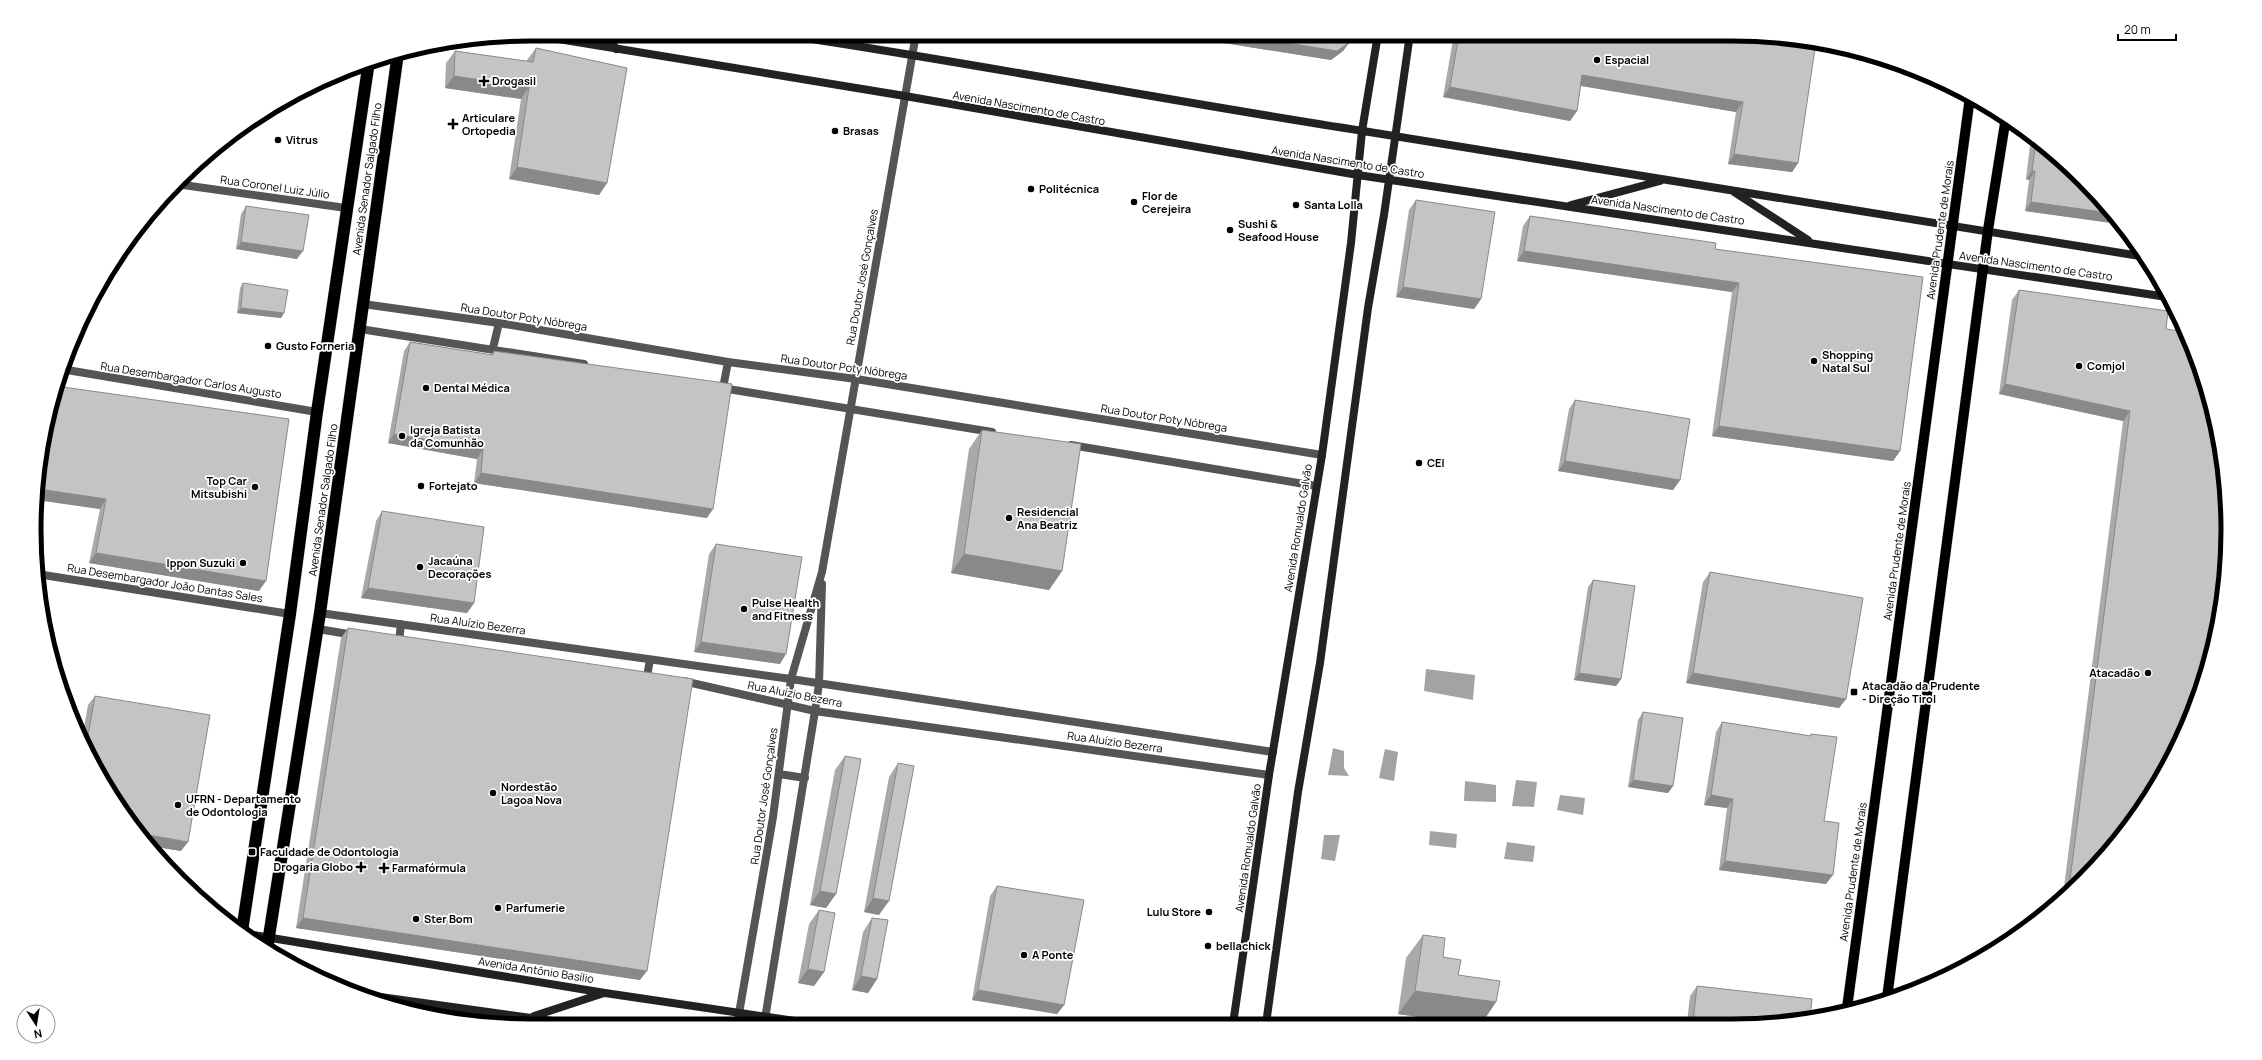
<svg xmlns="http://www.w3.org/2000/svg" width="2262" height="1060" font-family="Manrope,sans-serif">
	<rect width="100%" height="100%" fill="#fff"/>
	<path fill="#a3a3a3" d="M 1426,669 L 1475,675 L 1473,700 L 1424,691 Z
		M 1333,748 L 1344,751 L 1344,768 L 1349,776 L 1328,775 Z
		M 1385,749 L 1398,752 L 1394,781 L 1379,778 Z
		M 1516,780 L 1537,782 L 1534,807 L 1512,806 Z
		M 1465,781 L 1496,785 L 1496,802 L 1464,801 Z
		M 1560,795 L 1585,798 L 1583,815 L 1557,810 Z
		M 1430,831 L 1457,834 L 1456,848 L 1429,845 Z
		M 1324,835 L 1340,835 L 1335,861 L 1321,859 Z
		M 1507,842 L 1535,846 L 1533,862 L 1504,859 Z"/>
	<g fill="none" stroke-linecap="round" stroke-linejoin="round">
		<g stroke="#dbdbdb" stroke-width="11">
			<path id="primary" d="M 1887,998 L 1988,230 L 2006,117
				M 1847,1008 L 1970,97"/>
		</g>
		<g stroke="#dbdbdb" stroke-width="13">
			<path id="highway" d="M 242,931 L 290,614 L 317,412 L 369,61
				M 267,949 L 320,613 L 398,53"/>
		</g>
		<path stroke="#555" stroke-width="8" d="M 176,184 L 346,208
			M 363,304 L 499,323 L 728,362 L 856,379 L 1322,455
			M 360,329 L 584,364
			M 493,348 L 499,323
			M 61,369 L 317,412
			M 722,388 L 992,432
			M 723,388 L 728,362
			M 1071,445 L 1316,486
			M 37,574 L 290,614
			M 320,613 L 791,679 L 1273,752
			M 318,629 L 354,635
			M 399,641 L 401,624
			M 647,676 L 650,660
			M 683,681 L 815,711 L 1269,775
			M 779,774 L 805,778
			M 737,1025 L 773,817 L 791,679 L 822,572 L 916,34
			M 764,1025 L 815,711 L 819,684 L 822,584"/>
		<path stroke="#222" stroke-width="8" d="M 528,34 L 905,96 L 1358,175 L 2167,297
			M 607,34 L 616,49
			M 779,34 C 974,63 1168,101 1363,131 C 1624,172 1885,214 2146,257
			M 1734,192 L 1808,240
			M 1571,205 L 1660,181
			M 247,934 L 605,993 L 822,1025
			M 359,994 L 589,1026
			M 534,1016 L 604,993
			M 1233,1024 L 1269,775 L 1322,455 L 1351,243 L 1362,131 L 1378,34
			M 1266,1024 L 1298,792 L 1320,663 L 1368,308 L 1384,215 L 1410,34"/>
		<use href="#primary" stroke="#000" stroke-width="10"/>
		<use href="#highway" stroke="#000" stroke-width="12"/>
	</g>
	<path fill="#a9a9a9" d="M 1226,34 L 1354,34 L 1343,51 L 1331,60 L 1224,43 Z
		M 1454,34 L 1732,34 L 1798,163 L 1792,172 L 1728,164 L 1736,112 L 1581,86 L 1577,111 L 1570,121 L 1443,97 Z
		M 536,48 L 607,183 L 599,195 L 509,179 L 521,99 L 445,88 L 446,63 L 455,51 L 527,62 L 527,60 Z
		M 2031,137 L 2083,179 L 2119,224 L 2025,211 L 2029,180 L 2026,179 Z
		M 1416,200 L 1481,299 L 1474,309 L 1396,297 L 1409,210 Z
		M 246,206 L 297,259 L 236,249 L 241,214 Z
		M 1530,216 L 1715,249 L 1900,451 L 1893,461 L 1712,436 L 1732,292 L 1517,261 L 1523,226 Z
		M 243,283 L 284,313 L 281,318 L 237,313 L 240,288 Z
		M 2019,290 L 2166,329 L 2126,832 L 2063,895 L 2123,421 L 1999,394 L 2012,300 Z
		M 410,342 L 491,355 L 494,351 L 707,518 L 474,483 L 477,459 L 388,443 L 404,351 Z
		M 1575,400 L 1680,480 L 1673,490 L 1558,471 L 1569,409 Z
		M 982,430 L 1062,571 L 1049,590 L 951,573 L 969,449 Z
		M 43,433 L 259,591 L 89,563 L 100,509 L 37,500 Z
		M 382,511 L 474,603 L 467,613 L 361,598 L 376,521 Z
		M 716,544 L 780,664 L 694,652 L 709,554 Z
		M 1710,572 L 1846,699 L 1839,708 L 1686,683 L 1703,582 Z
		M 1593,580 L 1621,679 L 1616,686 L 1574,680 L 1588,587 Z
		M 348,628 L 640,980 L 296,928 L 341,638 Z
		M 95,696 L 181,851 L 150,846 L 137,832 L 100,778 L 82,738 L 88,705 Z
		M 1643,712 L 1673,786 L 1668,793 L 1628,787 L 1638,720 Z
		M 1722,722 L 1810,736 L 1811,734 L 1824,821 L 1826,884 L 1719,870 L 1727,808 L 1704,805 L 1716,732 Z
		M 845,756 L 836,894 L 826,908 L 810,905 L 835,770 Z
		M 898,763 L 879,915 L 864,912 L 889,777 Z
		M 997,886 L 1064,1005 L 1057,1014 L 972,1000 L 990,896 Z
		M 819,910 L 824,972 L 814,986 L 798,983 L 809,924 Z
		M 872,918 L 877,979 L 868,993 L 852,990 L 863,932 Z
		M 1423,935 L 1458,975 L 1496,1002 L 1482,1023 L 1460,1023 L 1398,1014 L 1406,958 Z
		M 1697,986 L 1797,1022 L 1687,1022 L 1690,996 Z"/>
	<path fill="#898989" d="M 1231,34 L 1349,43 L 1343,51 L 1331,60 L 1224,43 Z
		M 1582,75 L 1743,102 L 1736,112 L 1576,85 Z
		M 454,76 L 529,87 L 521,99 L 445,88 Z
		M 321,83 L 323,83 L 318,91 L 307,89 Z
		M 1450,87 L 1577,111 L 1570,121 L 1443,97 Z
		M 1734,154 L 1798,163 L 1792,172 L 1728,164 Z
		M 517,167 L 607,183 L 599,195 L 509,179 Z
		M 2032,171 L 2035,171 L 2029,180 L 2026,179 Z
		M 2031,202 L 2110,213 L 2119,224 L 2025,211 Z
		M 241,242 L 303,251 L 297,259 L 236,249 Z
		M 1524,251 L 1739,283 L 1732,292 L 1517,261 Z
		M 1403,287 L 1481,299 L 1474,309 L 1396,297 Z
		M 241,308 L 284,313 L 281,318 L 237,313 Z
		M 2005,384 L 2130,411 L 2123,421 L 1999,394 Z
		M 1719,426 L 1900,451 L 1893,461 L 1712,436 Z
		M 394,434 L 483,449 L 477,459 L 388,443 Z
		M 1565,461 L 1680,480 L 1673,490 L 1558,471 Z
		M 481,473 L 713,509 L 707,518 L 474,483 Z
		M 38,489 L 106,499 L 100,509 L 37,500 Z
		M 96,553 L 266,581 L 259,591 L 89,563 Z
		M 964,554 L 1062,571 L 1049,590 L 951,573 Z
		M 368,588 L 474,603 L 467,613 L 361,598 Z
		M 701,642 L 786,654 L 780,664 L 694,652 Z
		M 1579,673 L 1621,679 L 1616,686 L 1574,680 Z
		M 1693,673 L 1846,699 L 1839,708 L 1686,683 Z
		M 1633,780 L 1673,786 L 1668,793 L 1628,787 Z
		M 1711,795 L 1733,799 L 1727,808 L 1704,805 Z
		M 137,833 L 188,842 L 181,851 L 150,846 Z
		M 1725,861 L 1833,875 L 1826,884 L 1719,870 Z
		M 820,891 L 836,894 L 826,908 L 810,905 Z
		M 873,898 L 889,901 L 879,915 L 864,912 Z
		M 303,918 L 647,971 L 640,980 L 296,928 Z
		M 808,969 L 824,972 L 814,986 L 798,983 Z
		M 861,976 L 877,979 L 868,993 L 852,990 Z
		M 978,990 L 1064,1005 L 1057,1014 L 972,1000 Z
		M 1415,991 L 1496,1002 L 1482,1023 L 1460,1023 L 1398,1014 Z"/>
	<path fill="#c4c4c4" stroke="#898989" d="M 1231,34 L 1354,34 L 1349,43 L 1337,51 Z
		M 1459,34 L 1732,34 L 1816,42 L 1798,163 L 1734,154 L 1743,102 L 1582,75 L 1577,111 L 1450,87 Z
		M 536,48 L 627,68 L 607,183 L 517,167 L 529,87 L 454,76 L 455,51 L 533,62 Z
		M 2036,141 L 2083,179 L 2110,213 L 2031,202 L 2035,171 L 2032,171 Z
		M 1416,200 L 1495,212 L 1481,299 L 1403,287 Z
		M 246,206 L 309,215 L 303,251 L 241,242 Z
		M 1530,216 L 1716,243 L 1715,249 L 1923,277 L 1900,451 L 1719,426 L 1739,283 L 1524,251 Z
		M 243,283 L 288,290 L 284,313 L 241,308 Z
		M 2019,290 L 2168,311 L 2166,329 L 2186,332 L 2190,340 L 2218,433 L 2228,530 L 2219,627 L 2190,720 L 2126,832 L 2069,888 L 2130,411 L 2005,384 Z
		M 410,342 L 493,355 L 494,351 L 732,384 L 713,509 L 481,473 L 483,449 L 394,434 Z
		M 56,386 L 289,419 L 266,581 L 96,553 L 106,499 L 38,489 L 43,433 Z
		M 1575,400 L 1690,419 L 1680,480 L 1565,461 Z
		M 982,430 L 1081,444 L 1062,571 L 964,554 Z
		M 382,511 L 484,527 L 474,603 L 368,588 Z
		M 716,544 L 802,557 L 786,654 L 701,642 Z
		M 1710,572 L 1863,598 L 1846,699 L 1693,673 Z
		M 1593,580 L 1635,586 L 1621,679 L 1579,673 Z
		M 348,628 L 693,679 L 647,971 L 303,918 Z
		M 95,696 L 210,715 L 188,842 L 137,833 L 100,778 L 86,747 Z
		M 1643,712 L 1683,718 L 1673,786 L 1633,780 Z
		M 1722,722 L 1811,736 L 1811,734 L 1837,737 L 1824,821 L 1839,823 L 1833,875 L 1725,861 L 1733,799 L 1711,795 Z
		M 845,756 L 861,759 L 836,894 L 820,891 Z
		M 898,763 L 914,766 L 889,901 L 873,898 Z
		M 997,886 L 1084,900 L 1064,1005 L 978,990 Z
		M 819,910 L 835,913 L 824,972 L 808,969 Z
		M 872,918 L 888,920 L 877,979 L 861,976 Z
		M 1423,935 L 1445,938 L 1443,957 L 1461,960 L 1458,975 L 1500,981 L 1496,1002 L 1415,991 Z
		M 1697,986 L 1812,999 L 1810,1018 L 1797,1022 L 1693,1022 Z"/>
	<g fill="#000" stroke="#fff" stroke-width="1.5">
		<circle cx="1597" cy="60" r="4"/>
		<path d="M482 75h4v4h4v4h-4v4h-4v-4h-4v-4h4z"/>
		<path d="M451 118h4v4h4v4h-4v4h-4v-4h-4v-4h4z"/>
		<circle cx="835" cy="131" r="4"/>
		<circle cx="278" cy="140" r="4"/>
		<circle cx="1031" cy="189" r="4"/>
		<circle cx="1134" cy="202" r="4"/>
		<circle cx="1296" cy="205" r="4"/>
		<circle cx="1230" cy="230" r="4"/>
		<circle cx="268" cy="346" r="4"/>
		<circle cx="1814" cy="361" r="4"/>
		<circle cx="2079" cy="366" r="4"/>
		<circle cx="426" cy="388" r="4"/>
		<circle cx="402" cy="436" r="4"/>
		<circle cx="1419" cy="463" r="4"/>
		<circle cx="421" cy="486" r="4"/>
		<circle cx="255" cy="487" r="4"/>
		<circle cx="1009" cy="518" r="4"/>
		<circle cx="243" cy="563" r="4"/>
		<circle cx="420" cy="567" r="4"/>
		<circle cx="744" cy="609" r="4"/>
		<circle cx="2148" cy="673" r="4"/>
		<rect x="1850" y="688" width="8" height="8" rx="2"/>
		<circle cx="493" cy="793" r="4"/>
		<circle cx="178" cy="805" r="4"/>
		<rect x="248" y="848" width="8" height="8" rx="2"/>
		<path d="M359 861h4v4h4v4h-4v4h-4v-4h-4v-4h4z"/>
		<path d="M382 862h4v4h4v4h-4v4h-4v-4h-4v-4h4z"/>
		<circle cx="498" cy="908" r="4"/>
		<circle cx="1209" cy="912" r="4"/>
		<circle cx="416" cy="919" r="4"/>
		<circle cx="1208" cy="946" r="4"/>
		<circle cx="1024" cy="955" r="4"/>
	</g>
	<g text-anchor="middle" stroke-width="3.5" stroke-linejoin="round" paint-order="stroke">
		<g font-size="11" font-weight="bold" fill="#000" stroke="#fff" text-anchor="start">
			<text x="1605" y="64">Espacial</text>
			<text x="492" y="85">Drogasil</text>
			<text x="462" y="122">Articulare<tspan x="462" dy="13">Ortopedia</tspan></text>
			<text x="843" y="135">Brasas</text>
			<text x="286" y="144">Vitrus</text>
			<text x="1039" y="193">Politécnica</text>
			<text x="1142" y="200">Flor de<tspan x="1142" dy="13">Cerejeira</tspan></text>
			<text x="1304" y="209">Santa Lolla</text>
			<text x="1238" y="228">Sushi &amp;<tspan x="1238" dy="13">Seafood House</tspan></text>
			<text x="276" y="350">Gusto Forneria</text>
			<text x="1822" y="359">Shopping<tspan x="1822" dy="13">Natal Sul</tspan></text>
			<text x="2087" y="370">Comjol</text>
			<text x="434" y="392">Dental Médica</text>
			<text x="410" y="434">Igreja Batista<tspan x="410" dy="13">da Comunhão</tspan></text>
			<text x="1427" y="467">CEI</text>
			<text x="247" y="485" text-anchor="end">Top Car<tspan x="247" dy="13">Mitsubishi</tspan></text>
			<text x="429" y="490">Fortejato</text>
			<text x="1017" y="516">Residencial<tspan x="1017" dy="13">Ana Beatriz</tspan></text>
			<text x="428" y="565">Jacaúna<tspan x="428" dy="13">Decorações</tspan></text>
			<text x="235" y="567" text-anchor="end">Ippon Suzuki</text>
			<text x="752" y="607">Pulse Health<tspan x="752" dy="13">and Fitness</tspan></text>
			<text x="2140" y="677" text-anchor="end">Atacadão</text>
			<text x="1862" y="690">Atacadão da Prudente<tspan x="1862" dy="13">- Direção Tirol</tspan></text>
			<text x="501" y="791">Nordestão<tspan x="501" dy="13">Lagoa Nova</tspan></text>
			<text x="186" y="803">UFRN - Departamento<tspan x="186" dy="13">de Odontologia</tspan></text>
			<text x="260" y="856">Faculdade de Odontologia</text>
			<text x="353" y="871" text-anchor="end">Drogaria Globo</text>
			<text x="392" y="872">Farmafórmula</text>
			<text x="506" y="912">Parfumerie</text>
			<text x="1201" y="916" text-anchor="end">Lulu Store</text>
			<text x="424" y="923">Ster Bom</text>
			<text x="1216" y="950">bellachick</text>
			<text x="1032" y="959">A Ponte</text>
		</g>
		<g font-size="11" fill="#000" stroke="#fff">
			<text transform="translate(1029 108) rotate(10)" y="4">Avenida Nascimento de Castro</text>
			<text transform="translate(1348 162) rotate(9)" y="4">Avenida Nascimento de Castro</text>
			<text transform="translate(367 179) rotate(-82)" y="4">Avenida Senador Salgado Filho</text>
			<text transform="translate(275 187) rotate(8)" y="4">Rua Coronel Luiz Júlio</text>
			<text transform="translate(1668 210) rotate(8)" y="4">Avenida Nascimento de Castro</text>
			<text transform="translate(1940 230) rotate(-82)" y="4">Avenida Prudente de Morais</text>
			<text transform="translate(2036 266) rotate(8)" y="4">Avenida Nascimento de Castro</text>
			<text transform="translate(862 277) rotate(-80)" y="4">Rua Doutor José Gonçalves</text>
			<text transform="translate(524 317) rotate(9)" y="4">Rua Doutor Poty Nóbrega</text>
			<text transform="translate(844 367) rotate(8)" y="4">Rua Doutor Poty Nóbrega</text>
			<text transform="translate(191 380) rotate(9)" y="4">Rua Desembargador Carlos Augusto</text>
			<text transform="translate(1164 418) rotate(9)" y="4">Rua Doutor Poty Nóbrega</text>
			<text transform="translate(323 500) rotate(-82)" y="4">Avenida Senador Salgado Filho</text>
			<text transform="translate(1298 528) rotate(-81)" y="4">Avenida Romualdo Galvão</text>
			<text transform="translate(1897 551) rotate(-82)" y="4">Avenida Prudente de Morais</text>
			<text transform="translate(165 583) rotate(9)" y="4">Rua Desembargador João Dantas Sales</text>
			<text transform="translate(478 624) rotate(8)" y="4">Rua Aluízio Bezerra</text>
			<text transform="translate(795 694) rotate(11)" y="4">Rua Aluízio Bezerra</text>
			<text transform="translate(1115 742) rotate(8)" y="4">Rua Aluízio Bezerra</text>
			<text transform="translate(764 796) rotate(-82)" y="4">Rua Doutor José Gonçalves</text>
			<text transform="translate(1248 848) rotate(-82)" y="4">Avenida Romualdo Galvão</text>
			<text transform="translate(1853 872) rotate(-82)" y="4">Avenida Prudente de Morais</text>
			<text transform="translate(536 970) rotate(9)" y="4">Avenida Antônio Basílio</text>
		</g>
	</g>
	<path d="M0 0H2262V1060H0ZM530 41H1732A489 489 0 0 1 2221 530V530A489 489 0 0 1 1732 1019H530A489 489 0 0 1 41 530V530A489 489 0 0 1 530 41Z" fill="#fff" fill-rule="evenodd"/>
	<path fill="none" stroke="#000" stroke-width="5" d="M530 41H1732A489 489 0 0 1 2221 530V530A489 489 0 0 1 1732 1019H530A489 489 0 0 1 41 530V530A489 489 0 0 1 530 41Z"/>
	<g transform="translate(36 1024) rotate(168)"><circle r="19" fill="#ffffff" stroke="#999999"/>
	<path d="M0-3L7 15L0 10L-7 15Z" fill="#000000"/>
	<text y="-6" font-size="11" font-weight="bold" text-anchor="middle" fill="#000000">N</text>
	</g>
	<path d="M2118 34v6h58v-6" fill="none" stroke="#000000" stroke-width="2"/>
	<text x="2124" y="34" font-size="12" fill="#000000" stroke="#ffffff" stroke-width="3" paint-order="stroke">20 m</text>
</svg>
